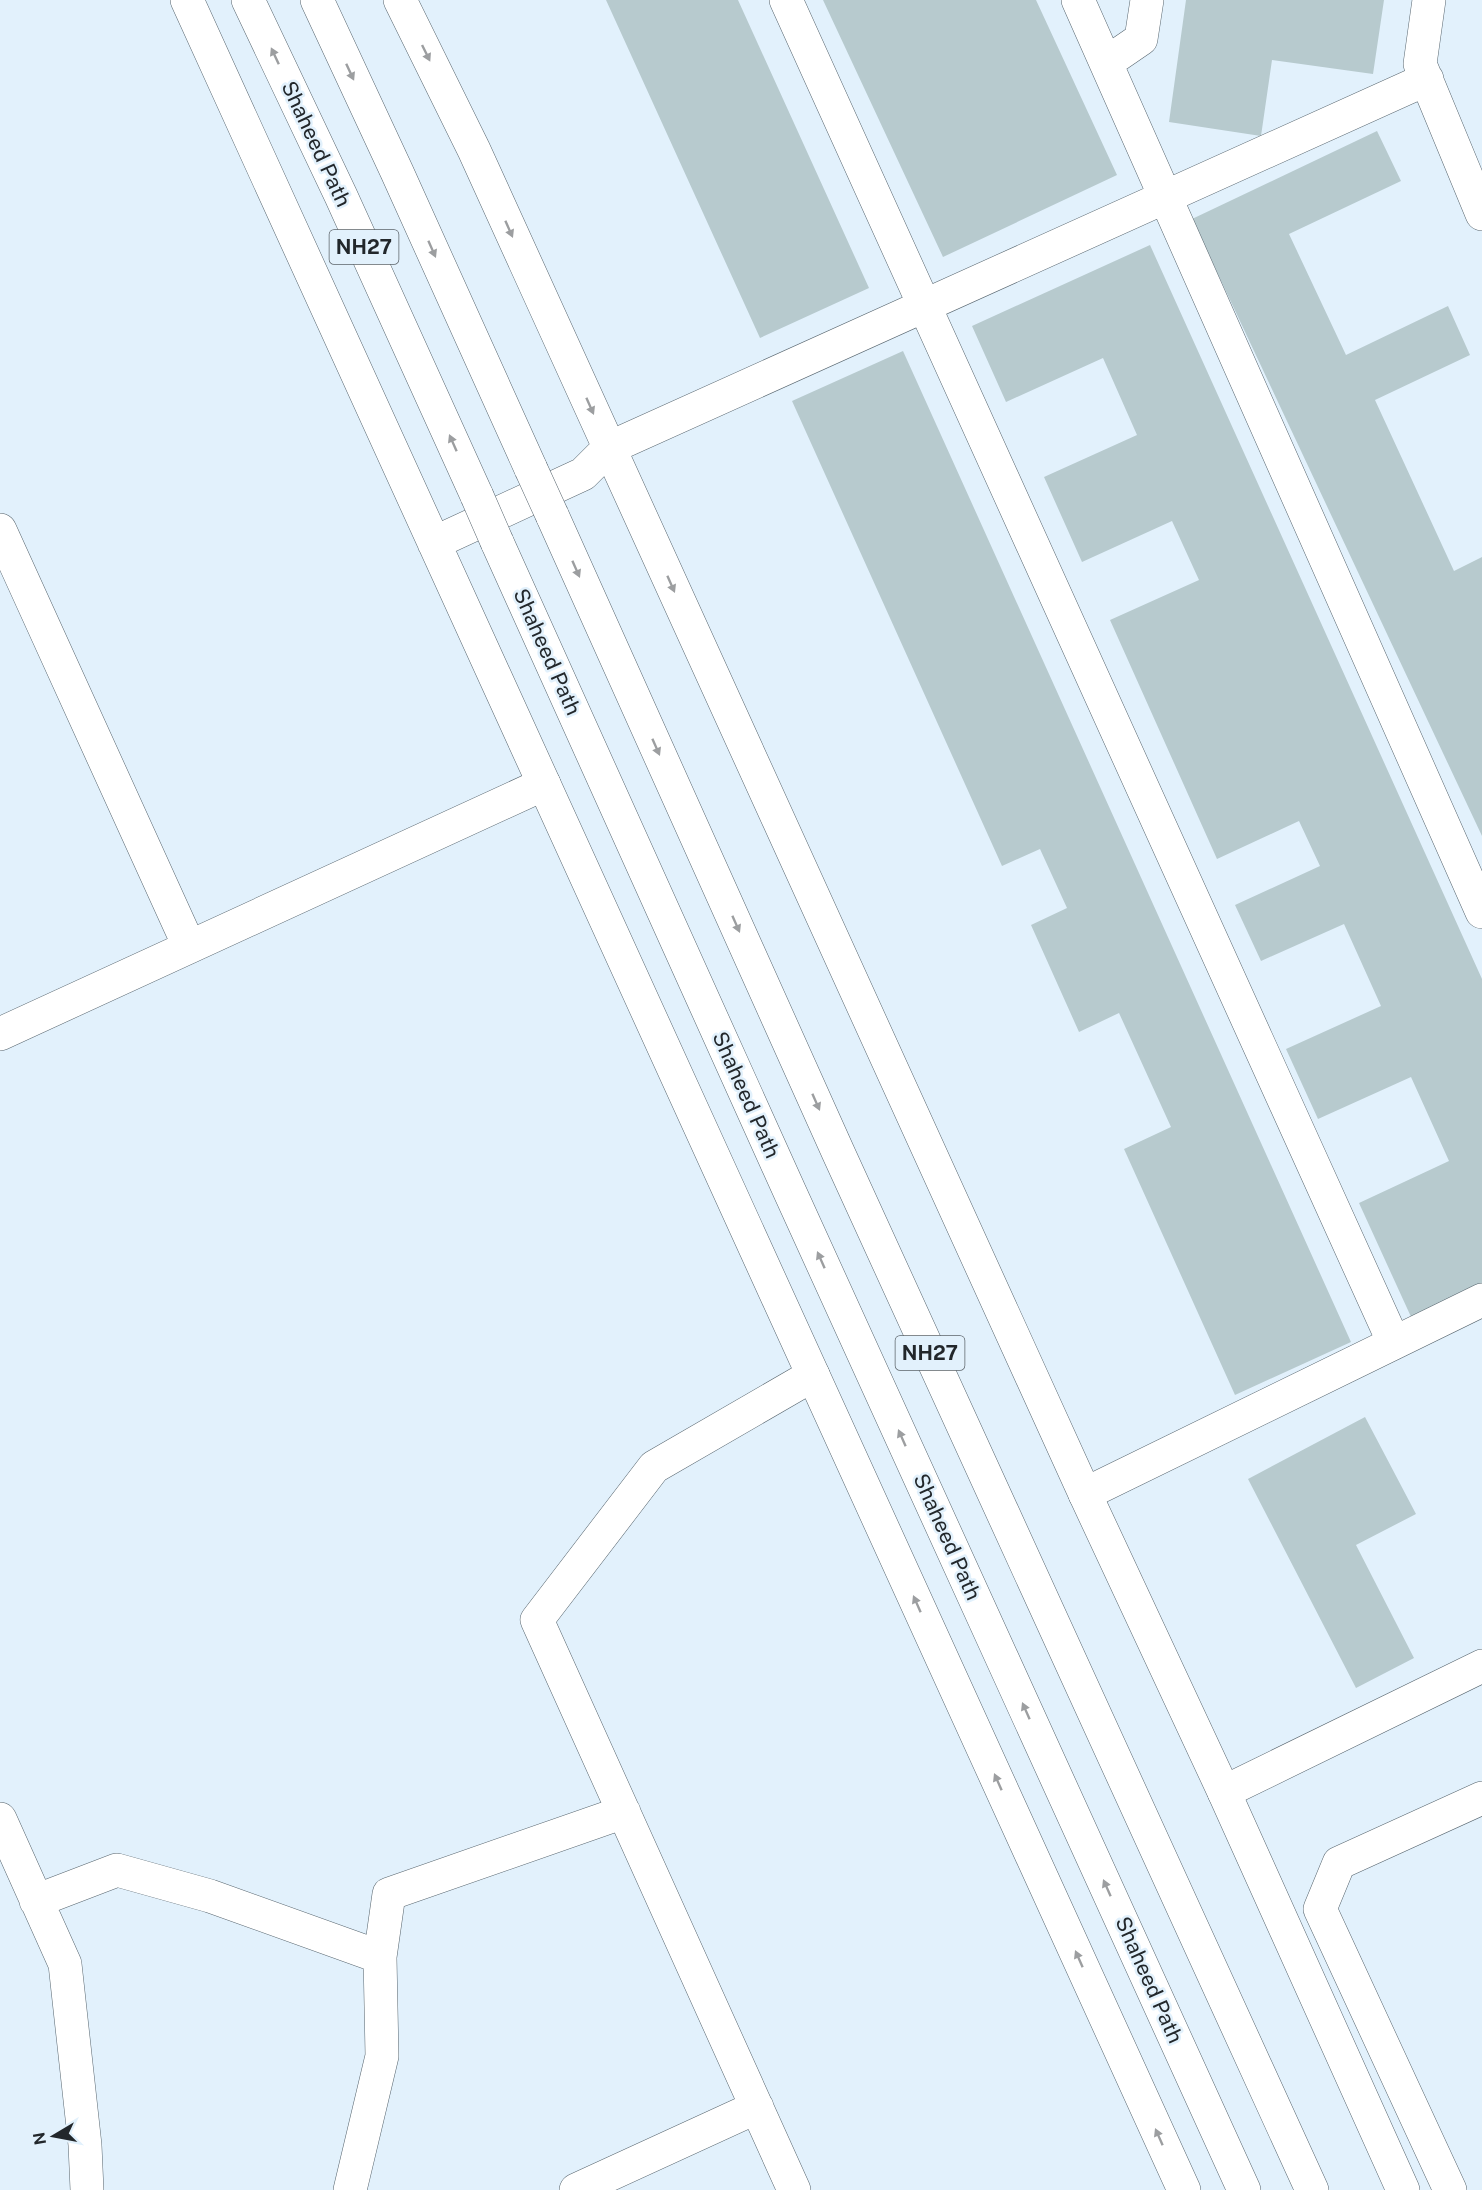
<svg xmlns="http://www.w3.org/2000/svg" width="1482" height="2190" font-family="'Public Sans',sans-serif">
	<rect width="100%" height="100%" fill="#e2f1fc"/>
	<path fill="#b7cace" d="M 606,0 L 738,0 L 869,288 L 760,338 Z
		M 823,0 L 1036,0 L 1117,175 L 943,257 Z
		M 1186,0 L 1384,0 L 1373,74 L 1272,60 L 1261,136 L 1169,122 Z
		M 1377,131 L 1401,181 L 1289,234 L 1346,355 L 1448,306 L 1470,355 L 1375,400 L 1454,571 L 1482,557 L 1482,836 L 1192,219 Z
		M 1150,245 L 1482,979 L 1482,1288 L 1412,1319 L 1359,1203 L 1449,1161 L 1411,1077 L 1318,1119 L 1286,1049 L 1381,1006 L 1344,924 L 1261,961 L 1235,905 L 1320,866 L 1299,821 L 1217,859 L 1110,620 L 1199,580 L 1172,521 L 1082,562 L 1044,477 L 1137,435 L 1103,358 L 1006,402 L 972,326 Z
		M 903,351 L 1351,1342 L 1235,1395 L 1124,1149 L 1171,1127 L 1119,1013 L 1079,1032 L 1031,925 L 1067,908 L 1040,849 L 1002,866 L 792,401 Z
		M 1365,1417 L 1416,1514 L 1356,1545 L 1414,1658 L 1356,1688 L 1248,1479 Z"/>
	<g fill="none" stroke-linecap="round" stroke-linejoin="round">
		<g stroke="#58666f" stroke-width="34">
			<path id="street" d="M 786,0 L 1394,1343
				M 1078,0 L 1482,912
				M 1429,0 L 1420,64 L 1482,214
				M 1106,63 L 1141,39 L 1147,0
				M 609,448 L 1427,79
				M 0,530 L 189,946
				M 0,1034 L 544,784
				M 1085,1494 L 1482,1300
				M 1224,1792 L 1482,1666
				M 0,1819 L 65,1964 L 85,2145 L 87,2190
				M 36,1901 L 117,1870 L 210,1896 L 380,1957
				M 350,2190 L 382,2056 L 380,1957 L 389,1894 L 624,1812
				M 576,2190 L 757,2107
				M 794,2190 L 537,1620 L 654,1467 L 813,1375
				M 1450,2190 L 1320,1909 L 1339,1863 L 1482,1798"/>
		</g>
		<g stroke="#58666f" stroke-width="34">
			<path id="secondary" d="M 187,0 L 1184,2190
				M 400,0 L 474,150 L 1085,1494 L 1224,1792 L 1403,2190
				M 434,543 L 583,474 L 609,448"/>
		</g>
		<g stroke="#58666f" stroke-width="34">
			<path id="highway" d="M 248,0 L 341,196 L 477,496
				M 317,0 L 397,172 L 531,469
				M 552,515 L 838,1152 L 1312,2190
				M 497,542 L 789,1190 L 1244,2190"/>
		</g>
		<use href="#street" stroke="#fff" stroke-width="33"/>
		<use href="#secondary" stroke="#fff" stroke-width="33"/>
		<use href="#highway" stroke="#fff" stroke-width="33"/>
		<g stroke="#58666f" stroke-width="34" stroke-linecap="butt">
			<path id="highway-bridge" d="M 531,469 L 552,515
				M 477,496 L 497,542"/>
		</g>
		<use href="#highway-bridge" stroke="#fff" stroke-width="33"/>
	</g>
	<defs><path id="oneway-solid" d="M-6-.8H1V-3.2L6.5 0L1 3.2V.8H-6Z" transform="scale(1.5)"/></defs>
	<g fill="#9c9ea0">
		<use href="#oneway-solid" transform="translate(426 53) rotate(64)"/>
		<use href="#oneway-solid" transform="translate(275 56) rotate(-115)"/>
		<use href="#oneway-solid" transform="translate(350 72) rotate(65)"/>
		<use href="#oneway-solid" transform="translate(509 229) rotate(66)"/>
		<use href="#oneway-solid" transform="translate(432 249) rotate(66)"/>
		<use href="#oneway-solid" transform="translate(590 406) rotate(66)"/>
		<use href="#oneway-solid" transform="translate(453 443) rotate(-114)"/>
		<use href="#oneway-solid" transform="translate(576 569) rotate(66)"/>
		<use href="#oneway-solid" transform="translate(671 584) rotate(66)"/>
		<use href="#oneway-solid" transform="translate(656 747) rotate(66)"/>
		<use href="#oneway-solid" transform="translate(736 924) rotate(66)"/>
		<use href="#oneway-solid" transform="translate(816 1102) rotate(66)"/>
		<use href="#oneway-solid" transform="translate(821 1260) rotate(-114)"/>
		<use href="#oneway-solid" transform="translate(902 1438) rotate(-114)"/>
		<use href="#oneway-solid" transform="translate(917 1604) rotate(-114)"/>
		<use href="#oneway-solid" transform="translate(1026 1711) rotate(-114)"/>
		<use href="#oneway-solid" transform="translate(998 1782) rotate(-114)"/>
		<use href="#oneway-solid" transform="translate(1107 1888) rotate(-114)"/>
		<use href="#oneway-solid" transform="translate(1079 1959) rotate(-114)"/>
		<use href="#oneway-solid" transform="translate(1159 2137) rotate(-114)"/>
	</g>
	<g text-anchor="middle" stroke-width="5" stroke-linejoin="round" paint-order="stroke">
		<g fill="#e2f1fc" stroke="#5c646a" stroke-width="1.5">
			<rect x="329.5" y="230" width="69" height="34" rx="4.5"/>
			<rect x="895.5" y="1336" width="69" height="34" rx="4.5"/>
		</g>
		<g font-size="20" font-weight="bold" fill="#22272b">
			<text x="364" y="254">NH27</text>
			<text x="930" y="1360">NH27</text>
		</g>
		<g font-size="21" fill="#22272b" stroke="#e2f1fc">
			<text transform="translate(316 144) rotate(65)" y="7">Shaheed Path</text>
			<text transform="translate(547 652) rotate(66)" y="7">Shaheed Path</text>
			<text transform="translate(746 1095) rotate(66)" y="7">Shaheed Path</text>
			<text transform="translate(947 1537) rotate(66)" y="7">Shaheed Path</text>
			<text transform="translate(1149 1980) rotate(66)" y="7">Shaheed Path</text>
		</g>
	</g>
	<g transform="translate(54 2136) rotate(260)" stroke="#e2f1fc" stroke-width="4.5" paint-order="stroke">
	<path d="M0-4.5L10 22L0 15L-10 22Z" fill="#22272b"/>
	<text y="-9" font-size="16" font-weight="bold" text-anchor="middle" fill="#22272b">N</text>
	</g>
</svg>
